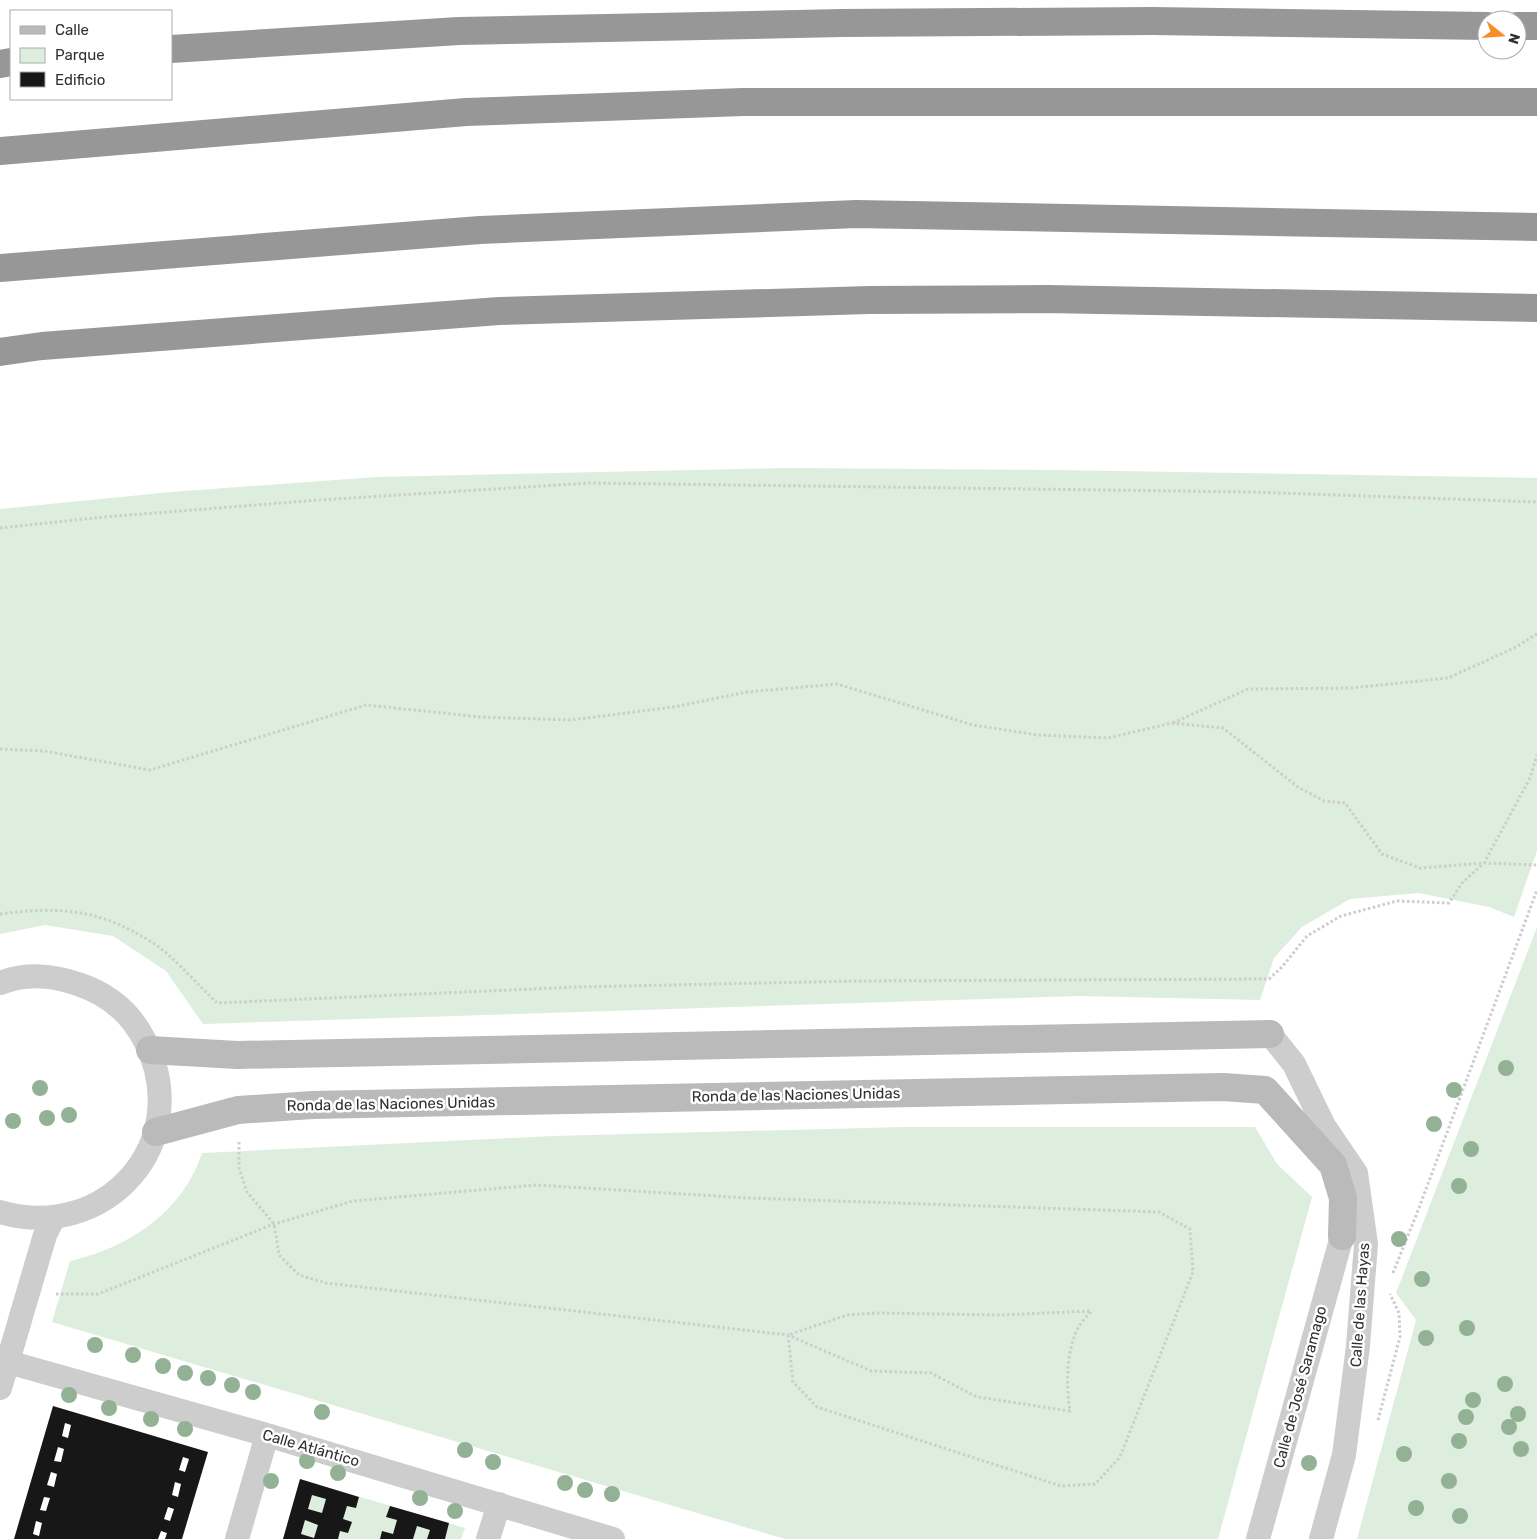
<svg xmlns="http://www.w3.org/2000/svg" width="1537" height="1539" font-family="Rubik,sans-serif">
	<rect width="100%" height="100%" fill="#fff"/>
	<path fill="#ddeede" d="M 789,468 L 1054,470 L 1537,478 L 1537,851 L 1514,917 L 1489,907 L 1419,893 L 1350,899 L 1302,927 L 1274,958 L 1260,1000 L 1078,996 L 203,1024 L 166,971 L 113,936 L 45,925 L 0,934 L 0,509 L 171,492 L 376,477 Z
		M 1537,927 L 1537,1539 L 1357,1539 L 1416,1320 L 1396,1293 Z
		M 904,1127 L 1255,1127 L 1277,1164 L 1312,1197 L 1218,1539 L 785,1539 L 52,1322 L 70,1261 C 128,1248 183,1212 202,1153 L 553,1136 Z
		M 300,1479 L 465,1528 L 461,1539 L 283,1539 Z"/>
	<path fill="#171717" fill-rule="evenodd" d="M 53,1406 L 208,1452 L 182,1539 L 165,1539 L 167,1533 L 161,1531 L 158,1539 L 14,1539 ZM 65,1423 L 71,1425 L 68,1438 L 62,1436 ZM 58,1447 L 64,1449 L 61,1462 L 54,1461 ZM 183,1457 L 189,1459 L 185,1472 L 179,1470 ZM 51,1472 L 57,1474 L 54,1487 L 47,1485 ZM 175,1482 L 181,1484 L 178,1497 L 172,1495 ZM 44,1497 L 50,1498 L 46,1511 L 40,1510 ZM 168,1507 L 174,1509 L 170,1521 L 164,1519 ZM 36,1521 L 42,1523 L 39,1536 L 33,1534 Z
		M 300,1479 L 359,1497 L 356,1508 L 347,1506 L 343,1519 L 352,1522 L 348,1533 L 340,1531 L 338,1539 L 283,1539 ZM 312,1495 L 326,1499 L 322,1513 L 308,1509 ZM 305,1520 L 318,1525 L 314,1538 L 301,1534 Z
		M 390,1506 L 449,1523 L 445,1539 L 427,1539 L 430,1530 L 417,1526 L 413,1539 L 380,1539 L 382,1531 L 393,1534 L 397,1520 L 386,1517 Z"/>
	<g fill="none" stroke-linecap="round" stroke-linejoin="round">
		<path stroke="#cdcdcd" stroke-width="3" stroke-dasharray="2.5 2.5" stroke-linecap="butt" d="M 0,528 L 104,517 L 319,500 L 590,483 L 1251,492 L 1537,502
			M 1173,723 L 1248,689 L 1352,688 L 1448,678 L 1514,648 L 1537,634
			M 0,749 L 44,751 L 150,770 L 366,705 L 481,717 L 571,720 L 673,707 L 747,692 L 837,684 L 973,725 L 1038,735 L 1108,738 L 1172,723 L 1223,728 L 1298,787 L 1324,801 L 1345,803 L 1382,854 L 1420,868 L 1484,863 L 1537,865
			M 0,914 C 61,906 100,909 153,943 C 172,955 199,986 217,1003 L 577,987 L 856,981 L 1269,979 L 1282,967 L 1307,936 L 1341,916 L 1397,901 L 1449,903 L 1462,883 L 1484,863 L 1530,778 L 1537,755
			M 1393,1273 L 1419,1208 L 1537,890
			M 56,1294 L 98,1294 L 274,1224 L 353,1201 L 536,1185 L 748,1198 L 1159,1212 L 1190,1229 L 1193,1272 L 1120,1457 L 1095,1484 L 1061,1486 L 817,1407 L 793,1382 L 788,1335 L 847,1315 L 878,1313 L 1000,1315 L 1091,1311 C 1087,1317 1080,1323 1077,1330 C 1066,1354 1066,1385 1070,1411 L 977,1397 L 931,1373 L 871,1371 L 788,1335 L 326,1283 L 299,1275 L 279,1255 L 274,1224 L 247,1192 L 239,1168 L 239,1140
			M 1378,1420 L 1400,1337 L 1399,1313 L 1390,1294"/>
		<path stroke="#cdcdcd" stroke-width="24" d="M 0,983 C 25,973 53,975 78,984 C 108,994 131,1013 145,1041 C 196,1142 106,1243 0,1212
			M 1270,1034 L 1294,1064 L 1324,1126 L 1356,1173 L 1366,1244 L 1358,1346 L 1344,1455 L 1321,1539
			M 8,1362 L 267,1435 L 613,1539
			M 0,1388 L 45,1235 L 53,1219
			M 237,1539 L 267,1435
			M 488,1539 L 499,1504
			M 1258,1539 L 1342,1236"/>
		<path stroke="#bababa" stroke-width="28" d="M 150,1050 L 237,1055 L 1270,1034
			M 156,1132 L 238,1110 L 312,1105 L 1223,1087 L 1265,1090 L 1333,1165 L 1343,1198 L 1342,1236"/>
		<path stroke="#979797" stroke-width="28" d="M 1517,26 L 1537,26
			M 171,49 L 459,31 L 842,23 L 1152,21 L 1487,26
			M 0,64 L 11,62
			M 0,151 L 466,112 L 743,102 L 1537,102
			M 0,268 L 480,230 L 856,214 L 1537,227
			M 0,352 L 42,346 L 499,311 L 869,300 L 1047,299 L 1537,308"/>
	</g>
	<g fill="#92b195">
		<circle cx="1506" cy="1068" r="8"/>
		<circle cx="40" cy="1088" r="8"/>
		<circle cx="1454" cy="1090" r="8"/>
		<circle cx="69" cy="1115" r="8"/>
		<circle cx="47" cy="1118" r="8"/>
		<circle cx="13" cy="1121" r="8"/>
		<circle cx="1434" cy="1124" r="8"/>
		<circle cx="1471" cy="1149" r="8"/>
		<circle cx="1459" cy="1186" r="8"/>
		<circle cx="1399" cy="1239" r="8"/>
		<circle cx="1422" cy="1279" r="8"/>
		<circle cx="1467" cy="1328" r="8"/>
		<circle cx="1426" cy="1338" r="8"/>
		<circle cx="95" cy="1345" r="8"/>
		<circle cx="133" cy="1355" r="8"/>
		<circle cx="163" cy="1366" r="8"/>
		<circle cx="185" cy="1373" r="8"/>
		<circle cx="208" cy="1378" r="8"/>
		<circle cx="1505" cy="1384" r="8"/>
		<circle cx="232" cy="1385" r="8"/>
		<circle cx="253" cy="1392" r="8"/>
		<circle cx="69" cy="1395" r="8"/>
		<circle cx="1473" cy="1400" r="8"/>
		<circle cx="109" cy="1408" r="8"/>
		<circle cx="322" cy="1412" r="8"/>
		<circle cx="1518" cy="1414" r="8"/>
		<circle cx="1466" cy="1417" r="8"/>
		<circle cx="151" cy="1419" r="8"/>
		<circle cx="1509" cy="1427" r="8"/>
		<circle cx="185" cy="1429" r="8"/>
		<circle cx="1459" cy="1441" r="8"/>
		<circle cx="1521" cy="1449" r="8"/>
		<circle cx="465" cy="1450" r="8"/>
		<circle cx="1404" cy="1454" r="8"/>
		<circle cx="307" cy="1461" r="8"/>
		<circle cx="493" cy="1462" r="8"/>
		<circle cx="1309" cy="1463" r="8"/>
		<circle cx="338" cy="1473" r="8"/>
		<circle cx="271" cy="1481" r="8"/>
		<circle cx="1449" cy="1481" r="8"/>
		<circle cx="565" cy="1483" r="8"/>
		<circle cx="585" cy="1490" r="8"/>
		<circle cx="612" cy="1494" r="8"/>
		<circle cx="420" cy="1498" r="8"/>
		<circle cx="1416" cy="1508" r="8"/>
		<circle cx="455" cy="1511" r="8"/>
		<circle cx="1460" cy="1516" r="8"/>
	</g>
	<g text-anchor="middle" stroke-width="5" stroke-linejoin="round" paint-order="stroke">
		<g font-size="15" fill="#303030" stroke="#fff">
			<text transform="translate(796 1095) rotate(-1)" y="5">Ronda de las Naciones Unidas</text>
			<text transform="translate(391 1104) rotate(-1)" y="5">Ronda de las Naciones Unidas</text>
			<text transform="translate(1360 1305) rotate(-86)" y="5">Calle de las Hayas</text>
			<text transform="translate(1300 1387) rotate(-75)" y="5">Calle de José Saramago</text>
			<text transform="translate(311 1448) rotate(16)" y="5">Calle Atlántico</text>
		</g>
	</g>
	<rect x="10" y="10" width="162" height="90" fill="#ffffff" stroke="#acacac"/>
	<rect x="20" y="26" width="25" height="8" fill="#bababa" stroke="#acacac"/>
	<text x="55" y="35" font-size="15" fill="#303030">Calle</text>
	<rect x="20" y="48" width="25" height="15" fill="#ddeede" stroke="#acacac"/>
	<text x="55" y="60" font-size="15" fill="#303030">Parque</text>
	<rect x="20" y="72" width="25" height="15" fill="#171717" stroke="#acacac"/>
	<text x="55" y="85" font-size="15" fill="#303030">Edificio</text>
	<g transform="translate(1502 35) rotate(107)"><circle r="24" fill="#ffffff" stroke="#acacac"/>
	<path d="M0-4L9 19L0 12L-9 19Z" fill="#f58e25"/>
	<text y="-8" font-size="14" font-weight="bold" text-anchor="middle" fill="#303030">N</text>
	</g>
</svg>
